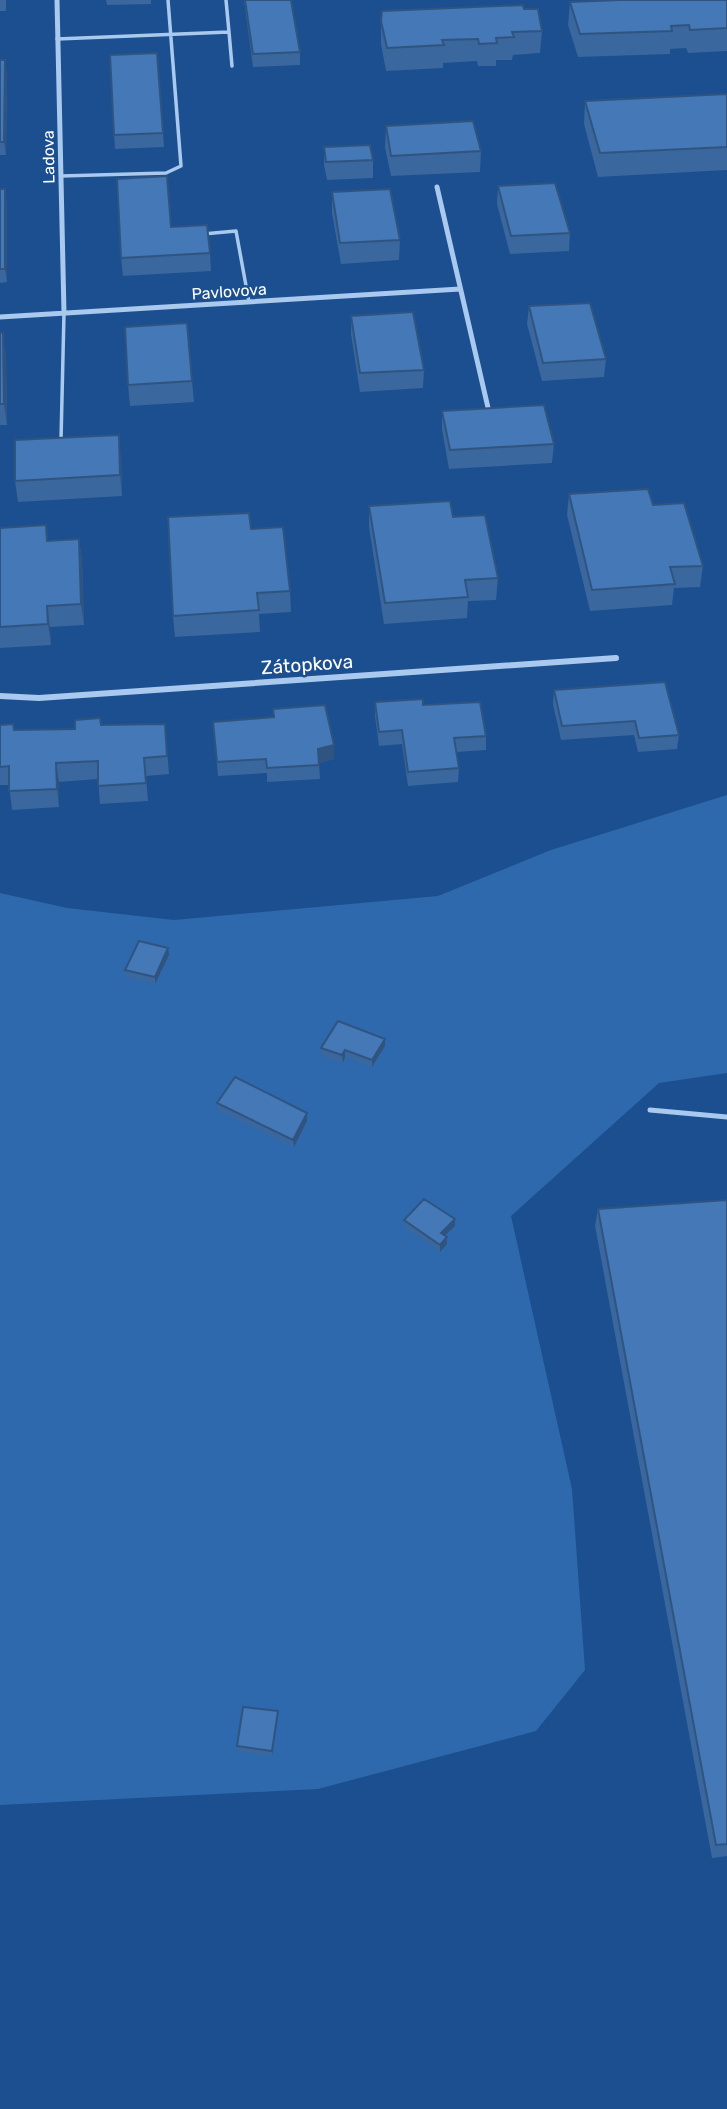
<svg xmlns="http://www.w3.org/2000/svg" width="727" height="2109" font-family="Rubik,sans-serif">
	<rect width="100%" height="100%" fill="#1b4f8f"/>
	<path fill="#2e69ad" d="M 727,795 L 727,1073 L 659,1083 L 511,1216 L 572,1489 L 585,1670 L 536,1731 L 318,1789 L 0,1805 L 0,893 L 67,908 L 174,920 L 438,896 L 551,850 Z"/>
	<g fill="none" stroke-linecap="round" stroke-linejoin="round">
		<path stroke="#a9c9ee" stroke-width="3.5" d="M 229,32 L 232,66
			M 57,39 L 229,32 L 226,0
			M 61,176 L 166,173 L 181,166 L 168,0
			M 203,234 L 236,231 L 249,302
			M 61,440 L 64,313"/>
		<path stroke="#a9c9ee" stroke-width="5" d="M 650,1110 L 727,1117"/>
		<path stroke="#a9c9ee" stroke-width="5" d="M 57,0 L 64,313
			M 437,187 L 489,412
			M 0,317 L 460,289"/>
		<path stroke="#a9c9ee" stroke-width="6" d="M 0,696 L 39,698 L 616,658"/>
	</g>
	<path fill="#3a679d" d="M 0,0 L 6,0 L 6,11 L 0,11 Z
		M 106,0 L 151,0 L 151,4 L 107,5 Z
		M 244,0 L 291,0 L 300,52 L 300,65 L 253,67 Z
		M 727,0 L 727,51 L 688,53 L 686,48 L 670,49 L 670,54 L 578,57 L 568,25 L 570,2 Z
		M 524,9 L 542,31 L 540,53 L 513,55 L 512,60 L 496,60 L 496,66 L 478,66 L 477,61 L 443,63 L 443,68 L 386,71 L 381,44 L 381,21 Z
		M 157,53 L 164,147 L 115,149 L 114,135 Z
		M 0,60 L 7,73 L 6,155 L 0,155 Z
		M 727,94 L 727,170 L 598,177 L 584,124 L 585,101 Z
		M 386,126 L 481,151 L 480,172 L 391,176 L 385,147 Z
		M 324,147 L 373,160 L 373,178 L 327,180 L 324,165 Z
		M 498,186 L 570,233 L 569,251 L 510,254 L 497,204 Z
		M 0,189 L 7,203 L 7,282 L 0,283 Z
		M 332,192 L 400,240 L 399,260 L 341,264 L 332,213 Z
		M 171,227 L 210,253 L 211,271 L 123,276 L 121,258 Z
		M 529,306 L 606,359 L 604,377 L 542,381 L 527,324 Z
		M 351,316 L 424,370 L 423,388 L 360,392 L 351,334 Z
		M 0,333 L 6,354 L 7,425 L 0,425 Z
		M 192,381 L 194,402 L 130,406 L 128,385 Z
		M 442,411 L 554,444 L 552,463 L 449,469 L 442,429 Z
		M 121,456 L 122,496 L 18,502 L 15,481 Z
		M 569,494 L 653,505 L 703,566 L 700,587 L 674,588 L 672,605 L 590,611 L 567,515 Z
		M 369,506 L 453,517 L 498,578 L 496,600 L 468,601 L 467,618 L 384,624 L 369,527 Z
		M 46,525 L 48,541 L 79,539 L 82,560 L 84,625 L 50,627 L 51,645 L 0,648 L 0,528 Z
		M 251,529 L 290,591 L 291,612 L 259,614 L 260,632 L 175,637 L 173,616 Z
		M 554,690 L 679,735 L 677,749 L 638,752 L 634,735 L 561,740 L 553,704 Z
		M 375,702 L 486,736 L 486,750 L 456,752 L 459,768 L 458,782 L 408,786 L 402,744 L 379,746 L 375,716 Z
		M 273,709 L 334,759 L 319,763 L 320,779 L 267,782 L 267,773 L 218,776 L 213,722 L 273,718 Z
		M 13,724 L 14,730 L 75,729 L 101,725 L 165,724 L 169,774 L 146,776 L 148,801 L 100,804 L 98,779 L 59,782 L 59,807 L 12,810 L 9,785 L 0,785 L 0,725 Z
		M 169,955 L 155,984 L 126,977 L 125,970 Z
		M 385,1046 L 372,1067 L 345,1057 L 343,1063 L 321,1055 L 321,1048 Z
		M 217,1103 L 307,1113 L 307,1121 L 294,1147 L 217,1110 Z
		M 727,1200 L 727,1856 L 712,1858 L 595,1226 L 598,1209 Z
		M 455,1219 L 455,1226 L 445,1236 L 447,1237 L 447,1244 L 440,1252 L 404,1227 L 404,1220 Z
		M 278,1717 L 272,1756 L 238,1752 L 237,1746 Z"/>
	<path fill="#305480" d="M 5,60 L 7,73 L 6,155 L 4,142 Z
		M 5,189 L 7,203 L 7,282 L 5,269 Z
		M 3,333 L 6,354 L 7,425 L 4,404 Z
		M 119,435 L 121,456 L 122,496 L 120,475 Z
		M 79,539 L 82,560 L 84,625 L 81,604 Z
		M 47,606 L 50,627 L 51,645 L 48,624 Z
		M 334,745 L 334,759 L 318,763 L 318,749 Z
		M 56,763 L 59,782 L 59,807 L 57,789 Z
		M 168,948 L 169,955 L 155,984 L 155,977 Z
		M 385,1039 L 385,1046 L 372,1067 L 372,1060 Z
		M 345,1050 L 345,1057 L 343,1063 L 342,1055 Z
		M 307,1113 L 307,1121 L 294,1147 L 293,1140 Z
		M 455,1219 L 455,1226 L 440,1240 L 441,1233 Z
		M 447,1237 L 447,1244 L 440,1252 L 440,1245 Z
		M 278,1711 L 278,1717 L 272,1756 L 272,1751 Z"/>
	<path fill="#4478b7" stroke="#305480" stroke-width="2" d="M 245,0 L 291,0 L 300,52 L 253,54 Z
		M 620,0 L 727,0 L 727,28 L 690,30 L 689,25 L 671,26 L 672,31 L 580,34 L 570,2 Z
		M 523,5 L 524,9 L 538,9 L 542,31 L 512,32 L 514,37 L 496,38 L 497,43 L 479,44 L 478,39 L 442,40 L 444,45 L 387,48 L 381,21 L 382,11 Z
		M 157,53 L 163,133 L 114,135 L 110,55 Z
		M 0,60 L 5,60 L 4,142 L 0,142 Z
		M 727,94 L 727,147 L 600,153 L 585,101 Z
		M 473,121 L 481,151 L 391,156 L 386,126 Z
		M 370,145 L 373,160 L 326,162 L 324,147 Z
		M 167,176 L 171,227 L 207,225 L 210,253 L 121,258 L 117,179 Z
		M 555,183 L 570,233 L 511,236 L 498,186 Z
		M 0,189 L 5,189 L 5,269 L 0,269 Z
		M 390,189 L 400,240 L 340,243 L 332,192 Z
		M 590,303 L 606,359 L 543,363 L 529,306 Z
		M 413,312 L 424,370 L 360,373 L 351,316 Z
		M 187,323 L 192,381 L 128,385 L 125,327 Z
		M 0,333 L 3,333 L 4,404 L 0,404 Z
		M 544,405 L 554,444 L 450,450 L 442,411 Z
		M 119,435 L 120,475 L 15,481 L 15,440 Z
		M 648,489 L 653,505 L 684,503 L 703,566 L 670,567 L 675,584 L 592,590 L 569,494 Z
		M 450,501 L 453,517 L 485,515 L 498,578 L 465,580 L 468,597 L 385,603 L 369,506 Z
		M 249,513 L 251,529 L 283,527 L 290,591 L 257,593 L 259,610 L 173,616 L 168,517 Z
		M 46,525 L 47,541 L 79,539 L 81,604 L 47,606 L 48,624 L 0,627 L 0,528 Z
		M 665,682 L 679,735 L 639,738 L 635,721 L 562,726 L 554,690 Z
		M 423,699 L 423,705 L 480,702 L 486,736 L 454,738 L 459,768 L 408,772 L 402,730 L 379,732 L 375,702 Z
		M 325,705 L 334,745 L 318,749 L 319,765 L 267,768 L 266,759 L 217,762 L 213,722 L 274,717 L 273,709 Z
		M 100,718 L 101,725 L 165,724 L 167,756 L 144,758 L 146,783 L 98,786 L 98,761 L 56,763 L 57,789 L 9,791 L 9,766 L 0,767 L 0,725 L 13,724 L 14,730 L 75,729 L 75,720 Z
		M 139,941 L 168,948 L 155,977 L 125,970 Z
		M 338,1021 L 385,1039 L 372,1060 L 345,1050 L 342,1055 L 321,1048 Z
		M 235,1077 L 307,1113 L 293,1140 L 217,1103 Z
		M 424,1199 L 455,1219 L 441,1233 L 447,1237 L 440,1245 L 404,1220 Z
		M 727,1200 L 727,1844 L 716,1845 L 598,1209 Z
		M 243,1707 L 278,1711 L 272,1751 L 237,1746 Z"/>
	<g text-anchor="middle" stroke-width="5" stroke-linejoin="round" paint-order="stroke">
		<g font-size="16" fill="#fff" stroke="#1b4f8f">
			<text transform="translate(48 157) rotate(-91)" y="6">Ladova</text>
			<text transform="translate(229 291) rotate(-4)" y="6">Pavlovova</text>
		</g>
		<g font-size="19" fill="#fff" stroke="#1b4f8f">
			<text transform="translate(307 664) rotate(-4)" y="7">Zátopkova</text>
		</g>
	</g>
</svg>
